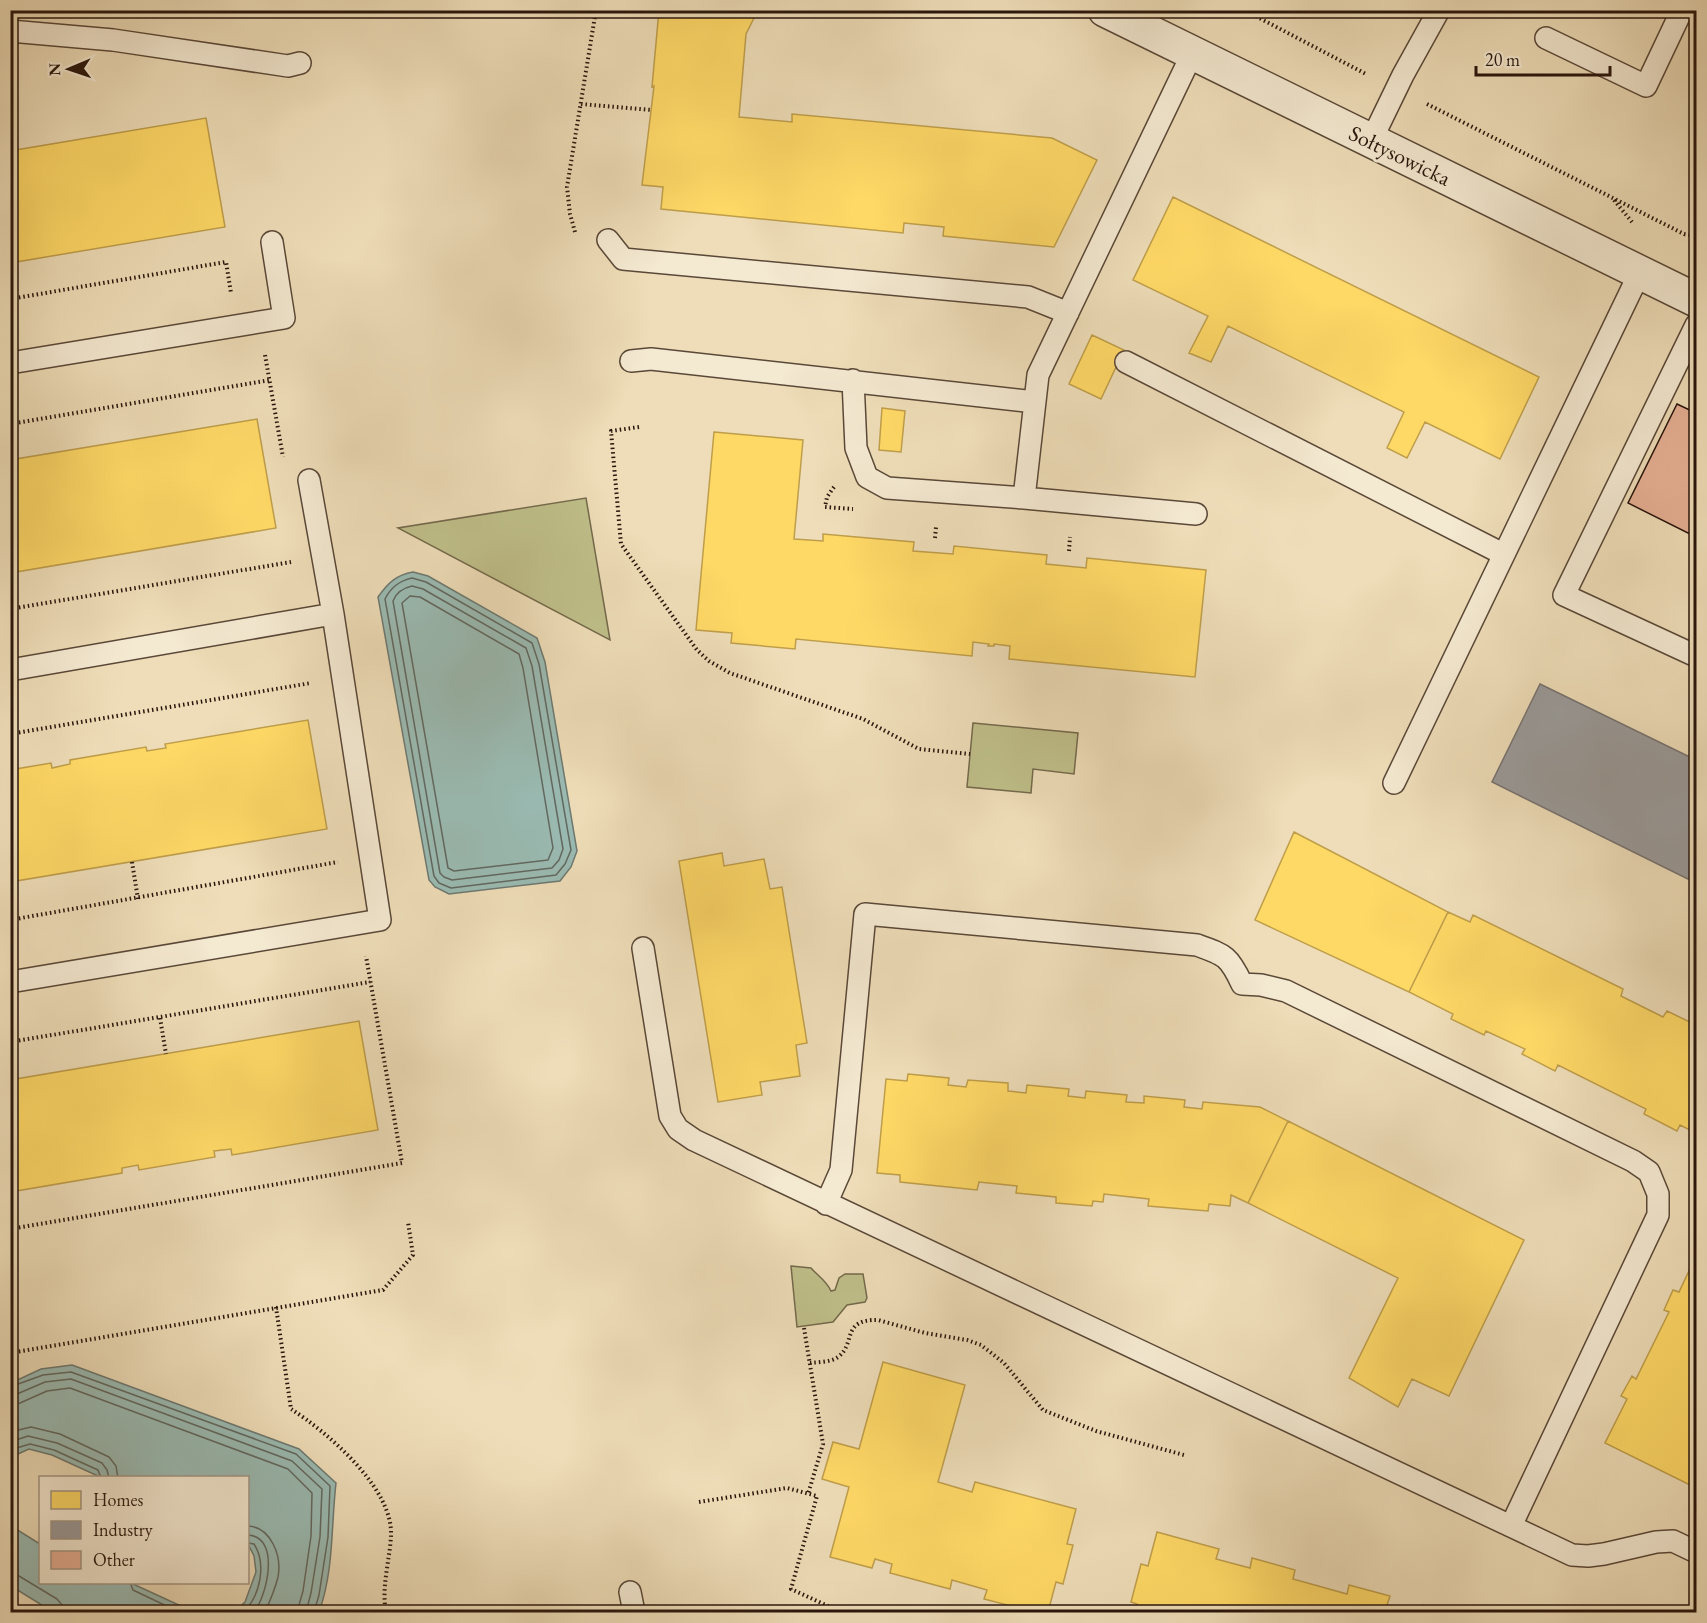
<svg xmlns="http://www.w3.org/2000/svg" width="1707" height="1623" font-family="'EB Garamond',serif">
	<rect width="100%" height="100%" fill="#eeddb8"/>
	<filter id="stains"><feTurbulence type="fractalNoise" baseFrequency=".00333" numOctaves="4"/><feColorMatrix values="0 0 0 0 .2 0 0 0 0 .09 0 0 0 0 .02 0 0 0 .5 -.17"/></filter>
	<radialGradient id="worn" r=".72"><stop offset=".6" stop-color="#630" stop-opacity="0"/><stop offset="1" stop-color="#630" stop-opacity=".3"/></radialGradient>
	<path fill="#bfbf8a" stroke="#746a4c" stroke-width="1.5" d="M 586,498 L 610,640 L 398,528 Z
		M 973,723 L 1078,733 L 1074,774 L 1033,769 L 1031,793 L 967,787 Z
		M 791,1266 L 811,1268 C 819,1277 826,1280 831,1291 L 835,1290 L 839,1278 L 845,1274 L 863,1274 L 867,1298 L 865,1302 L 847,1305 L 833,1322 L 797,1327 Z"/>
	<path fill="#9abbb3" stroke="#6d7971" stroke-width="1.5" d="M 413,572 L 428,576 L 537,638 L 545,662 L 577,851 L 571,867 L 560,881 L 449,894 L 435,887 L 429,880 L 378,597 C 388,583 396,575 413,572 Z
		M 72,1365 L 299,1449 L 336,1483 C 331,1526 334,1571 319,1612 L 234,1612 L 245,1602 L 256,1572 L 254,1556 L 248,1544 L 248,1478 L 100,1477 L 52,1455 L 29,1449 L 11,1457 L 11,1383 L 41,1369 Z
		M 10,1522 L 19,1531 L 40,1544 L 40,1582 L 131,1583 L 194,1612 L 53,1612 L 11,1586 Z"/>
	<path fill="#ffd966" stroke="#bf9e4b" stroke-width="1.5" d="M 659,10 L 758,10 L 746,34 L 739,117 L 792,122 L 792,114 L 1052,138 L 1097,160 L 1054,247 L 943,236 L 944,227 L 904,223 L 903,233 L 661,209 L 663,187 L 642,185 L 654,86 L 652,87 Z
		M 206,118 L 225,227 L 10,263 L 10,151 Z
		M 1173,197 L 1539,377 L 1500,459 L 1425,422 L 1407,458 L 1387,448 L 1404,412 L 1228,326 L 1211,362 L 1189,353 L 1208,316 L 1133,280 Z
		M 1092,335 L 1124,350 L 1101,399 L 1069,384 Z
		M 882,408 L 905,411 L 901,452 L 879,450 Z
		M 257,419 L 276,528 L 10,573 L 10,460 Z
		M 714,432 L 803,440 L 794,539 L 823,541 L 823,534 L 914,542 L 913,551 L 953,554 L 954,546 L 1047,555 L 1046,564 L 1086,568 L 1087,558 L 1206,570 L 1195,677 L 1009,659 L 1010,646 L 994,644 L 994,646 L 988,646 L 989,644 L 973,642 L 972,656 L 796,639 L 795,649 L 731,643 L 732,633 L 696,630 Z
		M 308,720 L 327,829 L 10,882 L 10,770 L 51,763 L 52,768 L 70,764 L 70,760 L 146,747 L 147,751 L 166,748 L 165,744 Z
		M 1294,832 L 1448,912 L 1409,992 L 1255,920 Z
		M 722,853 L 724,866 L 764,859 L 770,889 L 782,887 L 807,1043 L 796,1045 L 800,1076 L 760,1082 L 762,1095 L 718,1102 L 679,861 Z
		M 1448,912 L 1470,922 L 1473,915 L 1623,989 L 1621,996 L 1663,1017 L 1667,1011 L 1696,1025 L 1696,1133 L 1680,1125 L 1677,1131 L 1644,1114 L 1646,1109 L 1558,1065 L 1555,1071 L 1522,1054 L 1525,1049 L 1486,1031 L 1484,1035 L 1451,1019 L 1453,1014 L 1409,992 Z
		M 359,1021 L 378,1130 L 232,1155 L 231,1149 L 214,1151 L 215,1157 L 139,1170 L 138,1165 L 122,1168 L 122,1173 L 10,1192 L 10,1080 Z
		M 908,1074 L 949,1078 L 948,1085 L 966,1087 L 968,1080 L 1008,1083 L 1008,1091 L 1026,1093 L 1027,1085 L 1069,1089 L 1068,1096 L 1085,1098 L 1086,1091 L 1127,1095 L 1126,1102 L 1144,1103 L 1144,1096 L 1185,1100 L 1184,1107 L 1202,1109 L 1203,1102 L 1260,1107 L 1288,1121 L 1248,1203 L 1231,1195 L 1230,1206 L 1209,1204 L 1208,1211 L 1148,1206 L 1149,1199 L 1104,1194 L 1103,1202 L 1093,1201 L 1092,1206 L 1056,1203 L 1056,1197 L 1016,1193 L 1017,1186 L 979,1182 L 977,1190 L 900,1182 L 900,1175 L 877,1173 L 886,1079 L 907,1081 Z
		M 1288,1121 L 1524,1240 L 1449,1396 L 1412,1379 L 1398,1407 L 1349,1378 L 1398,1278 L 1248,1203 Z
		M 1696,1256 L 1696,1477 L 1692,1486 L 1605,1443 L 1627,1399 L 1621,1396 L 1632,1376 L 1636,1379 L 1669,1312 L 1664,1310 L 1673,1290 L 1679,1292 Z
		M 883,1362 L 965,1385 L 938,1482 L 972,1492 L 975,1482 L 1076,1509 L 1067,1544 L 1073,1545 L 1063,1584 L 1056,1582 L 1048,1612 L 1034,1612 L 984,1599 L 987,1590 L 952,1580 L 950,1589 L 890,1573 L 892,1564 L 875,1559 L 872,1568 L 830,1557 L 849,1487 L 822,1479 L 833,1442 L 859,1449 Z
		M 1157,1532 L 1219,1549 L 1216,1559 L 1250,1568 L 1252,1558 L 1295,1570 L 1293,1579 L 1347,1594 L 1349,1585 L 1390,1596 L 1387,1605 L 1414,1612 L 1135,1612 L 1137,1604 L 1131,1602 L 1141,1564 L 1148,1566 Z
		M 1423,1605 L 1449,1612 L 1421,1612 Z"/>
	<path fill="#999" stroke="#77726f" stroke-width="1.5" d="M 1540,684 L 1696,760 L 1696,883 L 1492,782 Z"/>
	<g fill="none" stroke-linecap="round" stroke-linejoin="round">
		<path stroke="#626860" stroke-width="1.5" d="M 412,578 L 426,582 L 532,643 L 539,664 L 571,850 L 565,864 L 556,875 L 451,888 L 439,883 L 434,876 L 385,599 C 391,587 399,581 412,578 Z
			M 412,586 L 423,589 L 526,648 L 532,666 L 563,849 L 559,860 L 552,868 L 452,880 L 444,877 L 440,873 L 393,601 C 396,593 403,588 412,586 Z
			M 410,596 L 420,597 L 519,654 L 523,668 L 553,848 L 548,860 L 454,871 L 448,868 L 402,603 Z
			M 10,1387 L 43,1375 L 71,1372 L 296,1454 L 330,1486 L 328,1537 L 319,1595 L 314,1612
			M 10,1395 L 17,1394 L 45,1382 L 71,1379 L 292,1461 L 322,1489 L 320,1537 L 311,1593 L 306,1612
			M 10,1404 L 20,1403 L 47,1391 L 70,1388 L 288,1469 L 312,1493 L 311,1536 L 303,1591 L 297,1612
			M 10,1432 L 31,1427 L 60,1434 L 109,1457 L 116,1466 L 118,1478
			M 10,1442 L 28,1436 L 57,1443 L 102,1463 L 107,1470 L 109,1478
			M 10,1450 L 30,1444 L 54,1450 L 98,1470 L 101,1478
			M 248,1526 C 271,1527 282,1556 278,1577 C 275,1589 270,1601 265,1612
			M 248,1535 C 281,1537 267,1596 254,1612
			M 10,1574 L 19,1576 L 57,1599 L 62,1605 L 63,1612
			M 130,1582 L 133,1590 L 179,1612
			M 243,1612 C 260,1597 267,1564 254,1544 L 248,1543"/>
	</g>
	<path fill="#e6af94" stroke="#29160d" stroke-width="1.5" d="M 1677,404 L 1696,413 L 1696,537 L 1628,503 Z"/>
	<g fill="none" stroke-linecap="round" stroke-linejoin="round">
		<g stroke="#5a4838" stroke-width="24">
			<path id="service" d="M 10,31 L 113,40 L 288,66 L 300,63
				M 1546,38 L 1646,86 L 1682,10
				M 1371,141 L 1403,75 L 1439,10
				M 608,240 L 623,259 L 1028,297 L 1068,313
				M 1696,325 L 1564,595 L 1696,656
				M 631,361 L 651,359 L 1035,402
				M 1126,362 L 1503,554
				M 10,363 L 284,318 L 272,242
				M 853,380 L 856,448 L 867,477 L 887,488 L 1024,498 L 1196,514
				M 1024,498 L 1038,375 L 1192,54
				M 10,670 L 333,614
				M 1394,783 L 1640,272
				M 643,948 L 670,1116 L 678,1129 L 694,1140 L 1572,1555 L 1588,1556 L 1604,1554 L 1656,1542 L 1673,1541 L 1696,1552
				M 10,982 L 380,920 L 333,614 L 309,480
				M 826,1204 L 841,1170 L 865,914 L 1197,945 C 1225,955 1229,956 1242,984 L 1261,985 L 1286,991 L 1633,1161 L 1649,1172 L 1658,1194 L 1658,1215 L 1511,1526
				M 630,1592 L 634,1612"/>
		</g>
		<g stroke="#5a4838" stroke-width="36">
			<path id="tertiary" d="M 1105,10 L 1696,300"/>
		</g>
		<path stroke="#29160d" stroke-width="4" stroke-dasharray="1.5 3" stroke-linecap="butt" d="M 1244,10 L 1366,74
			M 581,104 L 652,110
			M 1427,104 L 1684,234 L 1696,236
			M 1614,200 L 1632,222
			M 575,232 L 570,214 L 567,187 L 596,10
			M 10,299 L 226,262 L 231,293
			M 265,355 L 283,457
			M 10,424 L 270,380
			M 639,427 L 611,431 L 621,544 L 697,650 L 709,661 L 730,673 L 863,719 L 919,749 L 970,754
			M 834,487 L 827,497 L 825,507 L 853,509
			M 935,538 L 936,527
			M 1069,551 L 1070,537
			M 10,609 L 291,562
			M 10,734 L 311,683
			M 132,862 L 138,899
			M 10,920 L 338,862
			M 160,1018 L 166,1054
			M 10,1042 L 370,982
			M 10,1229 L 402,1163 L 366,956
			M 276,1307 L 291,1409 C 327,1432 393,1488 391,1535 C 390,1560 381,1587 386,1612
			M 804,1328 L 823,1444 L 808,1494
			M 10,1353 L 383,1290 L 413,1255 L 408,1222
			M 810,1363 C 819,1362 831,1362 838,1357 C 856,1344 841,1319 878,1320 L 925,1333 L 967,1340 L 981,1345 L 1004,1363 L 1043,1410 L 1096,1431 L 1184,1455
			M 699,1502 L 787,1488 L 817,1496 L 791,1589 L 841,1612
			M 1695,1612 L 1696,1611"/>
		<use href="#service" stroke="#f4e9d1" stroke-width="21"/>
		<use href="#tertiary" stroke="#f4e9d1" stroke-width="33"/>
	</g>
	<g text-anchor="middle" stroke-width="6" stroke-linejoin="round" paint-order="stroke">
		<g font-size="22" fill="#29160d" stroke="#f4e9d1">
			<text transform="translate(1400 155) rotate(26)" y="8">Sołtysowicka</text>
		</g>
	</g>
	<rect width="1707" height="1623" fill="none" stroke="#eeddb8" stroke-width="36"/>
	<rect x="12" y="12" width="1683" height="1599" fill="none" stroke="#29160d" stroke-width="3"/>
	<rect x="18" y="18" width="1671" height="1587" fill="none" stroke="#29160d" stroke-width="1.5"/>
	<rect x="39" y="1476" width="210" height="108" fill="#f4e9d1" stroke="#a39583" stroke-width="1.5"/>
	<rect x="51" y="1491" width="30" height="18" fill="#ffd966" stroke="#a39583" stroke-width="1.5"/>
	<text x="93" y="1506" font-size="18" fill="#29160d">Homes</text>
	<rect x="51" y="1521" width="30" height="18" fill="#999999" stroke="#a39583" stroke-width="1.5"/>
	<text x="93" y="1536" font-size="18" fill="#29160d">Industry</text>
	<rect x="51" y="1551" width="30" height="18" fill="#e6af94" stroke="#a39583" stroke-width="1.5"/>
	<text x="93" y="1566" font-size="18" fill="#29160d">Other</text>
	<g transform="translate(69 69) rotate(268)" stroke="#f4e9d1" stroke-width="4.5" paint-order="stroke">
	<path d="M0-4.5L10 22L0 15L-10 22Z" fill="#29160d"/>
	<text y="-9" font-size="16" font-weight="bold" text-anchor="middle" fill="#29160d">N</text>
	</g>
	<path d="M1476 66v9h134v-9" fill="none" stroke="#29160d" stroke-width="3"/>
	<text x="1485" y="66" font-size="18" fill="#29160d" stroke="#f4e9d1" stroke-width="4.5" paint-order="stroke">20 m</text>
	<rect width="100%" height="100%" filter="url(#stains)"/>
	<rect width="100%" height="100%" fill="url(#worn)"/>
</svg>
